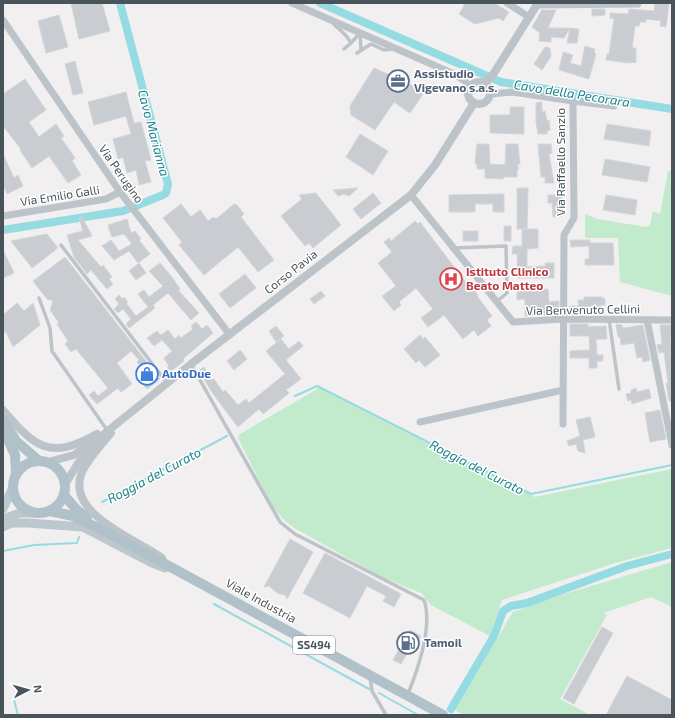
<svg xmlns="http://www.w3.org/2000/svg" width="675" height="718" font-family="'Exo 2',sans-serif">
	<rect width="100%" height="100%" fill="#f1efef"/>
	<path fill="#c2eacc" d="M 668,171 L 672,171 L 672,296 L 620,282 L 618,238 L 585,238 L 585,214 L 597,219 L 646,227 L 650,225 L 653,211 L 660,214 Z
		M 319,388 L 535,497 L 672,469 L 672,548 L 615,563 L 502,600 L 490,636 L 431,605 L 421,593 L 382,577 L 296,529 L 286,522 L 272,506 L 238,438 L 240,434 Z
		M 672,562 L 672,607 L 651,597 L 603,613 L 607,615 L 560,699 L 590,715 L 464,715 L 455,710 L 513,612 L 551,598 Z"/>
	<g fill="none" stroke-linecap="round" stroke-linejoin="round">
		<path stroke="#94dce1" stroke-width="2" d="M 295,396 L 317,386 L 531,494 L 672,465
			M 102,502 L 227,436
			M 3,551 L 34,545 L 77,543 L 79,537
			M 214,604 L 369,689
			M 379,693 L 418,715
			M 14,700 L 18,715"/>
		<path stroke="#94dce1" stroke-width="8" d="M 320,3 L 501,82 L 672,109
			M 3,230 L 123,211 L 163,195 L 166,193 L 168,184 L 120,3
			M 451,709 L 494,636 L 503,611 L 511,606 L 527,603 L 627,566 L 672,554"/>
	</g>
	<path fill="#c9ccd1" stroke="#d3d6d9" d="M 71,3 L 102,3 L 110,31 L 79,39 Z
		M 464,3 L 494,3 L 509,12 L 503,21 L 499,18 L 475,24 L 459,14 L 464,6 Z
		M 655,3 L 669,4 L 666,27 L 660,26 L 661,21 L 646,19 L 646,22 L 640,22 L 639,26 L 635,26 L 632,48 L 636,48 L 636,62 L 629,63 L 606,60 L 607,54 L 609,54 L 614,19 L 610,18 L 610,13 L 628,14 L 629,9 L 654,11 Z
		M 592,9 L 605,9 L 605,15 L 592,16 Z
		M 542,10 L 556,10 L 548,28 L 570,28 L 564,38 L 551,37 L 551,42 L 539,41 L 540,33 L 532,27 Z
		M 59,15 L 68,47 L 46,53 L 38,21 Z
		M 570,28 L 579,29 L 577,43 L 567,43 Z
		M 585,46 L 595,49 L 594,53 L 596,54 L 589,79 L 559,70 L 563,52 L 573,55 L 570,63 L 581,66 Z
		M 545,47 L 550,48 L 551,56 L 542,70 L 534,64 Z
		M 75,61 L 83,93 L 73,95 L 65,64 Z
		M 374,68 L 425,91 L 410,113 L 394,102 L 375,130 L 351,115 L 350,106 Z
		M 25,79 L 46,110 L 29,122 L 39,137 L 56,124 L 64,136 L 61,138 L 75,158 L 72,161 L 81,175 L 68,183 L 49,156 L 32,168 L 20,150 L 21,149 L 3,126 L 3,94 Z
		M 126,92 L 134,123 L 141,122 L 151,160 L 145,161 L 151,182 L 139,185 L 136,170 L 127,173 L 123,157 L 118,159 L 113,139 L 131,134 L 126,116 L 94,125 L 88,102 Z
		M 542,102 L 542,112 L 545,111 L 547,121 L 549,120 L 550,130 L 547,131 L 547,134 L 538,134 L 536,122 L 536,103 Z
		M 510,107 L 524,107 L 524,134 L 490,133 L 490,115 L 510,115 Z
		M 607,124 L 651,131 L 649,146 L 604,139 Z
		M 360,134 L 388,151 L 373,175 L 346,157 Z
		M 477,144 L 489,144 L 490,164 L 505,165 L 506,144 L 518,144 L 520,164 L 518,164 L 518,170 L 517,170 L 517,177 L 504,177 L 503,179 L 485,178 L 485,169 L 477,169 L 477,164 L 475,164 Z
		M 538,144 L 551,144 L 552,153 L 549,154 L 554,183 L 545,183 L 545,177 L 541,177 Z
		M 3,154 L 14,178 L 18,175 L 23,186 L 7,194 L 3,185 Z
		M 605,159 L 650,167 L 647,182 L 602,175 Z
		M 358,188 L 349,196 L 344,194 L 338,196 L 333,190 Z
		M 517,188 L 528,188 L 527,229 L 517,229 Z
		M 316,193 L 341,225 L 313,248 L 309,243 L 305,246 L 281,216 L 302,199 L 299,195 Z
		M 373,193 L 381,203 L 361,219 L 353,209 Z
		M 504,194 L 504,212 L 493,212 L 493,204 L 475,204 L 475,212 L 449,212 L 449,195 Z
		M 548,195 L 562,195 L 562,216 L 553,217 L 552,203 L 548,203 Z
		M 606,195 L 637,200 L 635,215 L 603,210 Z
		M 181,204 L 191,217 L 200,210 L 208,221 L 214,217 L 216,219 L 234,204 L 237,205 L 244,214 L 241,217 L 274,260 L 258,272 L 238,247 L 204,275 L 179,245 L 182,242 L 163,218 Z
		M 82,217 L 92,236 L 78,240 L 101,267 L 103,265 L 112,277 L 109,279 L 113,284 L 107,289 L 91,270 L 87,274 L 74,257 L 67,235 L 83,231 L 79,218 Z
		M 127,219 L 131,233 L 135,231 L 141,239 L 139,240 L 150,254 L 138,263 L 129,251 L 114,260 L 102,246 L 111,240 L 119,251 L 132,244 L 124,234 L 112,237 L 109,229 L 108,225 Z
		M 415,221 L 418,224 L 420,222 L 467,284 L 468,283 L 478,295 L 477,296 L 492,316 L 487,320 L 491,326 L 478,336 L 474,330 L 463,339 L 444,315 L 428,327 L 421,318 L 433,309 L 416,288 L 399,302 L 401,305 L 394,311 L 382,296 L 396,286 L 378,263 L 392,252 L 384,242 L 389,238 L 391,241 Z
		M 504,226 L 511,226 L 511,241 L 504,241 Z
		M 522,229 L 538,229 L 538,248 L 527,249 L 527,267 L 545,266 L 545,263 L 554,263 L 554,278 L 518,278 L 517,254 L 512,254 L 513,246 L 522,246 Z
		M 463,231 L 478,231 L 478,241 L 463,241 Z
		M 47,234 L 58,248 L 32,268 L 11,241 Z
		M 570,240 L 590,240 L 590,243 L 613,243 L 614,265 L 585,265 L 585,259 L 589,259 L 589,246 L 571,247 Z
		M 3,250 L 14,273 L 3,278 Z
		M 65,257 L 160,379 L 147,389 L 142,383 L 149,378 L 137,362 L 139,360 L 131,351 L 117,363 L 132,384 L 121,392 L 118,388 L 97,404 L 89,395 L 94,391 L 98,396 L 108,388 L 76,349 L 71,352 L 65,344 L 68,341 L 57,324 L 59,323 L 50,310 L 53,301 L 47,299 L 33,281 Z
		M 139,263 L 146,273 L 136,280 L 129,271 Z
		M 160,263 L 172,277 L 180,289 L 178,290 L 199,313 L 191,320 L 168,293 L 153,305 L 155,308 L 129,328 L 126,324 L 131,319 L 123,309 L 118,313 L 114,309 L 119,304 L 115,299 L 119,295 L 122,299 L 124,297 L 128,302 L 126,303 L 136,316 L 148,307 L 138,294 L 144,290 L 149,297 L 163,286 L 149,271 Z
		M 245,274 L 256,288 L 230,308 L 219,294 Z
		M 548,289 L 549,302 L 559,301 L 559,314 L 525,316 L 525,301 L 524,299 L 517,300 L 517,290 Z
		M 321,291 L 325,296 L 314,304 L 310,299 Z
		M 584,297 L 601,297 L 605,299 L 605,305 L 601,305 L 601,309 L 582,310 L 582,314 L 570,314 L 570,306 L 579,306 L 578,300 L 584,300 Z
		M 17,303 L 24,311 L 33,303 L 40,325 L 13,347 L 6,332 L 3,333 L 3,315 Z
		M 196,322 L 202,329 L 207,325 L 213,333 L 183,359 L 184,361 L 170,372 L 167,368 L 169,366 L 164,358 L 172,351 L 162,340 L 154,346 L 147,338 L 157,331 L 161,335 L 168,330 L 175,339 L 179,335 L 181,338 L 193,329 L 191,326 Z
		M 570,324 L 588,324 L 588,327 L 606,326 L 607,339 L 596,339 L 597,355 L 603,355 L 603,361 L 597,361 L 597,368 L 589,368 L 589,358 L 570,358 L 570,351 L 590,350 L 589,336 L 570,336 Z
		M 616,324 L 622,325 L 623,328 L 643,325 L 650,360 L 643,362 L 642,357 L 637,358 L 634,343 L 621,345 L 620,337 L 618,337 Z
		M 660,325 L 672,325 L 672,336 L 670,336 L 672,350 L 670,351 L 672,362 L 672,401 L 669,401 L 666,383 L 668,383 L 664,352 L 659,353 L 657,345 L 662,344 Z
		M 276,326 L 284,336 L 276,342 L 269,331 Z
		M 420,335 L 423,339 L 425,337 L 440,355 L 425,367 L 419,360 L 416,363 L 404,349 Z
		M 281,339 L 289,349 L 299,341 L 303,346 L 286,360 L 301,379 L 286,390 L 289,393 L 283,398 L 263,414 L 259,409 L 238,427 L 213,394 L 199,371 L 204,367 L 212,380 L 214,379 L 223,392 L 225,390 L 238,405 L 246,399 L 249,403 L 285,374 L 266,351 Z
		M 240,350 L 247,359 L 234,370 L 227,361 Z
		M 636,388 L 637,392 L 649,389 L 651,398 L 632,404 L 631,400 L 628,401 L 626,394 L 631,393 L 631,390 Z
		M 660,410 L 666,439 L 650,442 L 645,413 Z
		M 590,417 L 595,437 L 583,440 L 585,453 L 578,451 L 576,444 L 569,446 L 567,441 L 580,436 L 576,420 Z
		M 290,539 L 313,552 L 287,599 L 285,595 L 277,593 L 269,586 L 264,587 Z
		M 325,553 L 401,594 L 394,607 L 383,601 L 386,596 L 367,586 L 350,618 L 303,593 Z
		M 602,627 L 613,633 L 574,704 L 563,698 Z
		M 410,630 L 421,636 L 416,644 L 413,643 L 401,664 L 393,660 Z
		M 627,676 L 672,700 L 672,715 L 606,715 Z"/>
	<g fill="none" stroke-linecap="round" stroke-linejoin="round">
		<path stroke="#bcc4ca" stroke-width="3.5" d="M 332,22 C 339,30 347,34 351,43 L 344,49
			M 360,33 L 361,50
			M 351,43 L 360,33
			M 357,53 L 371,44 L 384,50 L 392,49
			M 61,245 L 167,383
			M 454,248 L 506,246 L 507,293 L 496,302
			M 39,298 L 50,328 L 52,351 L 107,430
			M 609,319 L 619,389
			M 191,364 L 280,522 L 295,534 L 424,600 C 433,626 418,669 408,694
			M 370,678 L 372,691 L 386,715"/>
		<path stroke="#bcc4ca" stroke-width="7" d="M 292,3 L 454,74 L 465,81 L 470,88
			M 507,3 L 529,17
			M 537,5 L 638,4
			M 3,20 L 120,192 L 230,335
			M 491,94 L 512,92 L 573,101 L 574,218 L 564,235 L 563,424
			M 573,101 L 614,106
			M 411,195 L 513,322 L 564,319 L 672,320
			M 3,216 L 106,199 L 120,192
			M 647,320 L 672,445
			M 420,422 L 563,390"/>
		<path stroke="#bcc4ca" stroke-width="8" d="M468 93a11 11 0 1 1 22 0a11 11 0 1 1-22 0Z
			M 485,83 L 494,73 L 538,3
			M 3,410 C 35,447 49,461 97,434
			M 111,433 C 101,445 89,458 82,472 C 64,514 137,539 162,558
			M 48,462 L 74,455 L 99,438 L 191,364 L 411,195 L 435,165 L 474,103
			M 65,484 L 79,462 L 91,448"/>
		<path stroke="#bcc7ce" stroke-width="9" d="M 3,509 L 13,487
			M 3,519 L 20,513 L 35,513
			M 3,527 L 12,523 L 28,523 L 83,527 L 152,563 L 165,568"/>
		<path stroke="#b1c1ca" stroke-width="10" d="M 3,420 L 16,441 L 38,460
			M 4,431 L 15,455 L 16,474
			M13 487a26 26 0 1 1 52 0a26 26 0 1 1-52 0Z
			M 64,495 L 76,509 L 87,518
			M 50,511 L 73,516 L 108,533 L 443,715"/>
	</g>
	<defs>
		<g id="office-ring" transform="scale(1.15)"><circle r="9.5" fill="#fff" stroke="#5c6f8a" stroke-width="1.5"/><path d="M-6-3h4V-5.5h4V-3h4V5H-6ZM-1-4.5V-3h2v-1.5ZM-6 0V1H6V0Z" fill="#5c6f8a"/></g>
		<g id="hospital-ring" transform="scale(1.15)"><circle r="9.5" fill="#fff" stroke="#e0444e" stroke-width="1.5"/><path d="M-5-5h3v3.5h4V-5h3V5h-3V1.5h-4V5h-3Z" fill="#e0444e"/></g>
		<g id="shop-ring" transform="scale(1.15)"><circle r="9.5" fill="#fff" stroke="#3f7fe0" stroke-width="1.5"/><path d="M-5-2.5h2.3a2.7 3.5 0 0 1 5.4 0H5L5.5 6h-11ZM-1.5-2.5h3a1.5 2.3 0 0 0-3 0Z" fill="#3f7fe0"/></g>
		<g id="fuel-ring" transform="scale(1.15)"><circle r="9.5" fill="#fff" stroke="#5c6f8a" stroke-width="1.5"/><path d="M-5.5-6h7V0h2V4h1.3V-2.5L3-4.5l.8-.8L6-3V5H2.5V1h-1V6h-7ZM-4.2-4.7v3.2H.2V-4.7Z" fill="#5c6f8a"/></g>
	</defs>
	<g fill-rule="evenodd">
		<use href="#office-ring" x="398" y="81"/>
		<use href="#hospital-ring" x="451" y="279"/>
		<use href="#shop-ring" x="147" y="374"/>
		<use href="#fuel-ring" x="408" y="643"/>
	</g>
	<g text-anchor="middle" stroke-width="3" stroke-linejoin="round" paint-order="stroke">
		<rect fill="#fff" stroke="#80878c" stroke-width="1" x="293" y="636" width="42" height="18" rx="3"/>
		<g font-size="11" font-weight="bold" fill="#49545a">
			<text x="314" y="649">SS494</text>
		</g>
		<g font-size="12" font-weight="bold" fill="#4e5e75" stroke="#fff" text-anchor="start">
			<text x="414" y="78">Assistudio<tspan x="414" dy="14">Vigevano s.a.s.</tspan></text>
			<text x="424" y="647">Tamoil</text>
		</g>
		<g font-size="12" fill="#49545a" stroke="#fff">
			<text transform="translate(561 162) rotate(-90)" y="4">Via Raffaello Sanzio</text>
			<text transform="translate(121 174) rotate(55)" y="4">Via Perugino</text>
			<text transform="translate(60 196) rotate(-9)" y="4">Via Emilio Galli</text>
			<text transform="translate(291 272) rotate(-38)" y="4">Corso Pavia</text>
			<text transform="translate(583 310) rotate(-1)" y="4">Via Benvenuto Cellini</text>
			<text transform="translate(261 601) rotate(29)" y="4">Viale Industria</text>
		</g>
		<g font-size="12" font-weight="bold" fill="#be3a42" stroke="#fff" text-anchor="start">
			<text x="466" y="276">Istituto Clinico<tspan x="466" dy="14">Beato Matteo</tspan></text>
		</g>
		<g font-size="12" font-weight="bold" fill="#366cbe" stroke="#fff" text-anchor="start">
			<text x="162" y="378">AutoDue</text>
		</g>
		<g font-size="13" font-style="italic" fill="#1c828b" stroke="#fff">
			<text transform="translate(572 93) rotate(9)" y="5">Cavo della Pecorara</text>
			<text transform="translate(154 133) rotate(75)" y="5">Cavo Marianna</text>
			<text transform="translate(477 467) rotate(27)" y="5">Roggia del Curato</text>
			<text transform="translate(154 475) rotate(-28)" y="5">Roggia del Curato</text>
		</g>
	</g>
	<rect width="675" height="718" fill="none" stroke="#49545a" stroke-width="8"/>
	<g transform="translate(28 690) rotate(84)" stroke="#ffffff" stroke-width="3" paint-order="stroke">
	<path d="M0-3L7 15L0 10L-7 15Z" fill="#49545a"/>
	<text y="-6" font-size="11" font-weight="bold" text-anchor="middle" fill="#49545a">N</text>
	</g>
</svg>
